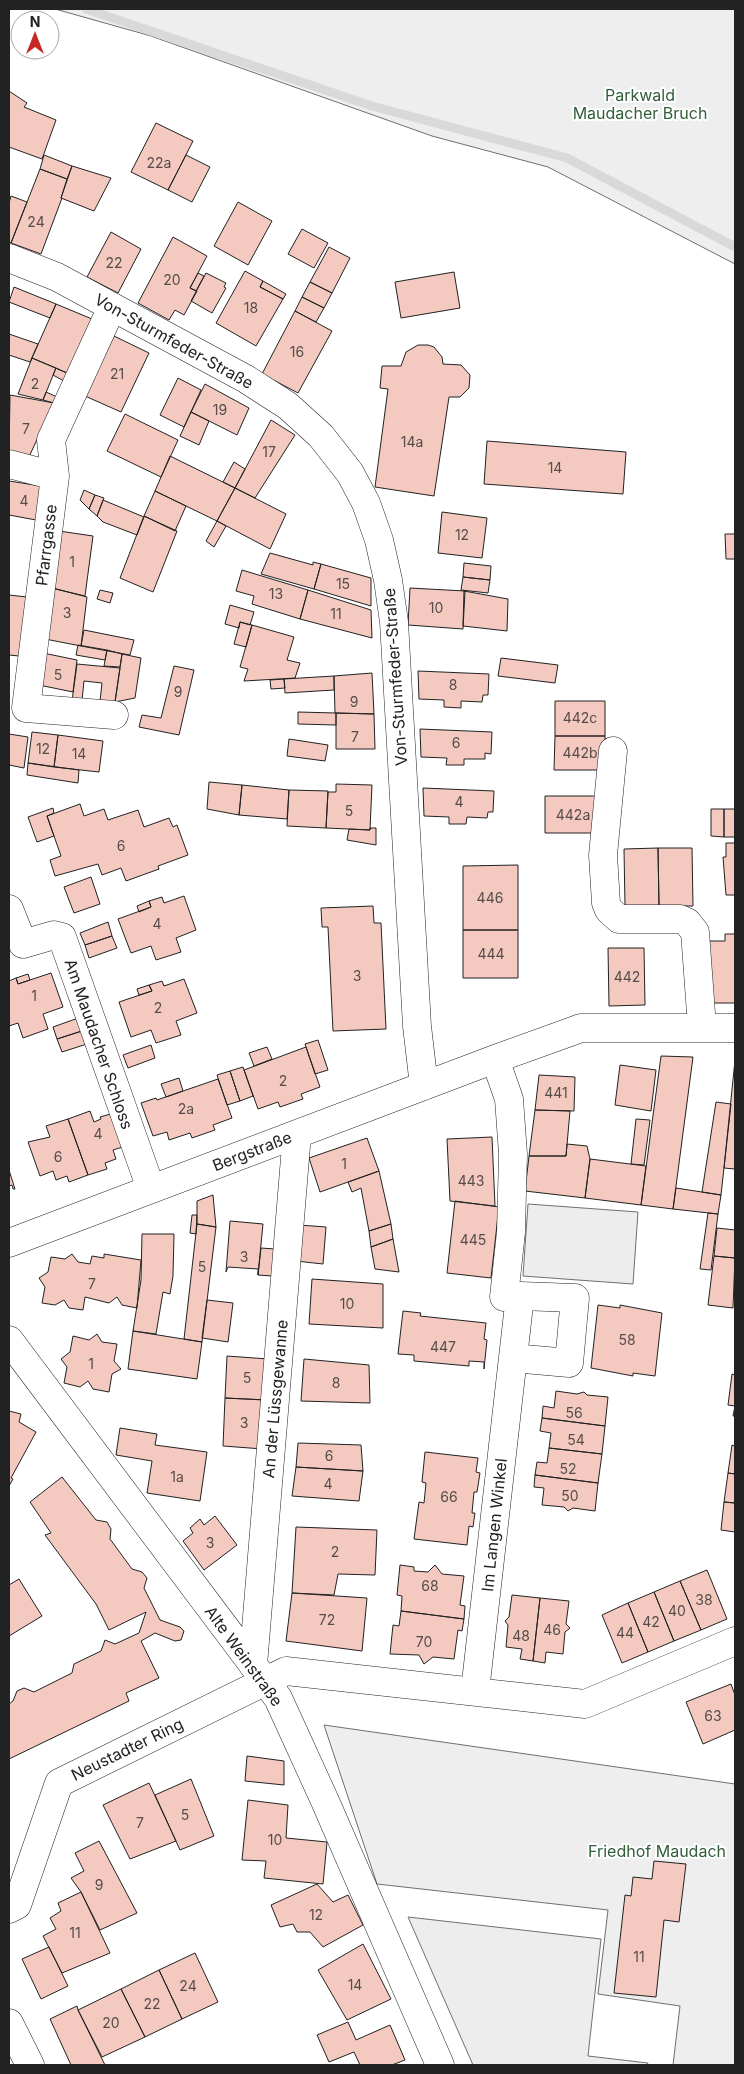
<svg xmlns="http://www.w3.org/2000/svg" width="744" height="2074" font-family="Inter,sans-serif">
	<rect width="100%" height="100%" fill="#fff"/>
	<path fill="#eee" stroke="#6f6f6f" d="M 55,9 L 735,9 L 735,264 L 548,167 L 432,136 L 151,36 Z
		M 324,1725 L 735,1784 L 735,2065 L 673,2065 L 680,2006 L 598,1994 L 608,1910 L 377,1884 Z"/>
	<path fill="#ededed" stroke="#6f6f6f" d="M 528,1204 L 638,1212 L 633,1284 L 523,1276 Z
		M 408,1917 L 601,1939 L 588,2056 L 648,2063 L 647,2065 L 473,2065 Z"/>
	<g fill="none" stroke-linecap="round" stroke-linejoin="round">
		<path stroke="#d9d9d9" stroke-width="9" d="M 86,9 L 372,106 L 567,158 L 735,247"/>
	</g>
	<path fill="#f3c9c0" stroke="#222" d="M 9,91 L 27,103 L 24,107 L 56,120 L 42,159 L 9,147 Z
		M 156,123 L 193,141 L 168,190 L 131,172 Z
		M 44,155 L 72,166 L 67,179 L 40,169 Z
		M 186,155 L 210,167 L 192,202 L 168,190 Z
		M 72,166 L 111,178 L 94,211 L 61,198 Z
		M 40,169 L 67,179 L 61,198 L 62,198 L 41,254 L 11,243 Z
		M 11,196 L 27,202 L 11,243 L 9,242 L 9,203 Z
		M 238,202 L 272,221 L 248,265 L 214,246 Z
		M 302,229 L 328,243 L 314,268 L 288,254 Z
		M 111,232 L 141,249 L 118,293 L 87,277 Z
		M 173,237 L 207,256 L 190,288 L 197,291 L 184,315 L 175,310 L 169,320 L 138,303 Z
		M 329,247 L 350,258 L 332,293 L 310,282 Z
		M 245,271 L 263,281 L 260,287 L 283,299 L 256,346 L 216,323 Z
		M 454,272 L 460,308 L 401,318 L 395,282 Z
		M 198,273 L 204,276 L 196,291 L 190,288 Z
		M 206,273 L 226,283 L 224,287 L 226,288 L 212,313 L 191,301 Z
		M 263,281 L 286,294 L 283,299 L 260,287 Z
		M 310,282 L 332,293 L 324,308 L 302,297 Z
		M 14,287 L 56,304 L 50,318 L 9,302 Z
		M 302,297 L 324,308 L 316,322 L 295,311 Z
		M 56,304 L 92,319 L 67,373 L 32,358 Z
		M 295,311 L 332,331 L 298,393 L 262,374 Z
		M 9,334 L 38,344 L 30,362 L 9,355 Z
		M 114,336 L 149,353 L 121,412 L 85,396 Z
		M 418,345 L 428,345 L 434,347 L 442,357 L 443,364 L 461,365 L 470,375 L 469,388 L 460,397 L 449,397 L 434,496 L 375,487 L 388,389 L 380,388 L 382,366 L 401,366 L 406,352 Z
		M 32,358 L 56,368 L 43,400 L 18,394 Z
		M 56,368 L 67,373 L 64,381 L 53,375 Z
		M 178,378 L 201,390 L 184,427 L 160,415 Z
		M 205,384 L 249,408 L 237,435 L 191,412 Z
		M 46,392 L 57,397 L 54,403 L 43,400 Z
		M 10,395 L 54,403 L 28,459 L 9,454 Z
		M 191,412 L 209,421 L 199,445 L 180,436 Z
		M 125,414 L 178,440 L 161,477 L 107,451 Z
		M 271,420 L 295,435 L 255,498 L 235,488 Z
		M 487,441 L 626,452 L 623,494 L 484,484 Z
		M 170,456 L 235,488 L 217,521 L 155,491 Z
		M 234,462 L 245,469 L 235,488 L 223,482 Z
		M 9,481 L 41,486 L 36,520 L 9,515 Z
		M 235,488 L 286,514 L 270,549 L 217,521 Z
		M 84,490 L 95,495 L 89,509 L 80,500 Z
		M 155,491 L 186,506 L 175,531 L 144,516 Z
		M 95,495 L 104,498 L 97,516 L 89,509 Z
		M 103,500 L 144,517 L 137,535 L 103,522 L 97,516 Z
		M 442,512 L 487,518 L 482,558 L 438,553 Z
		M 144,516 L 177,531 L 153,592 L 120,578 Z
		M 217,521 L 226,526 L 214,547 L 206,541 Z
		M 59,531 L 93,536 L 85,596 L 52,588 Z
		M 725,534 L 735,534 L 735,559 L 726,559 Z
		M 270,553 L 313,565 L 313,562 L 321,564 L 314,589 L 261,574 Z
		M 464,563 L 491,566 L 490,580 L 463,577 Z
		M 321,564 L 371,578 L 371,606 L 314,589 Z
		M 242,570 L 308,590 L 300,619 L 252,604 L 254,596 L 236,591 Z
		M 463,577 L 490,580 L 488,593 L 461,590 Z
		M 52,588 L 87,597 L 81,646 L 45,639 Z
		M 410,588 L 465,591 L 463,629 L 408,625 Z
		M 100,590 L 113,593 L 110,603 L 97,599 Z
		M 308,590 L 371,610 L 372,638 L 300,619 Z
		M 464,591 L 508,599 L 507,631 L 463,626 Z
		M 9,595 L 27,597 L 19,656 L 9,655 Z
		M 230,605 L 254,612 L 250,625 L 240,622 L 239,628 L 225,624 Z
		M 240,622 L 252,625 L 246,647 L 234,644 Z
		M 252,625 L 294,637 L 287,660 L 300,663 L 295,678 L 244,681 L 248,669 L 240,667 Z
		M 84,630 L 134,640 L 130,655 L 81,646 Z
		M 78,645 L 107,650 L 105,660 L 76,655 Z
		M 107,650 L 122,654 L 120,667 L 104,666 Z
		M 43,653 L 77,660 L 73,692 L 39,685 Z
		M 122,654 L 141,658 L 135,698 L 115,702 Z
		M 501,658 L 558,665 L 555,683 L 498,676 Z
		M 77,664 L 120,668 L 115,702 L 100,701 L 102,683 L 84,681 L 82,701 L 72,701 Z
		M 174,666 L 194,670 L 179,735 L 139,727 L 142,715 L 161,718 Z
		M 418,671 L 489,674 L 488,695 L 483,695 L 482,702 L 461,701 L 461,708 L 444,707 L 444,700 L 419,699 Z
		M 372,673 L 374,714 L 335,713 L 334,676 Z
		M 334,676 L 334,690 L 285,693 L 284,679 Z
		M 284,679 L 285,688 L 271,689 L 270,680 Z
		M 555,701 L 605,701 L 605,736 L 555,736 Z
		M 298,712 L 336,713 L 336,725 L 298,724 Z
		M 336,713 L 374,714 L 375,749 L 336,749 Z
		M 420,729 L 492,732 L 491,754 L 485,753 L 485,759 L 464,759 L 464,765 L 446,765 L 447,758 L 421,757 Z
		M 32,732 L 58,735 L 54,767 L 28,763 Z
		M 9,734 L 28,737 L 24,768 L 9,765 Z
		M 58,735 L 103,741 L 99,772 L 54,767 Z
		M 555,736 L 605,736 L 605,770 L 554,770 Z
		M 289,739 L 328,745 L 325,761 L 287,756 Z
		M 28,763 L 79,770 L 78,783 L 27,775 Z
		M 209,782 L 242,785 L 239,815 L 207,809 Z
		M 336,784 L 372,785 L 370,830 L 326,828 L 328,792 L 336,792 Z
		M 242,785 L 289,790 L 287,819 L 239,815 Z
		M 423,788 L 494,791 L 493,812 L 488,812 L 487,818 L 467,817 L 466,824 L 449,824 L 449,817 L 424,816 Z
		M 289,790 L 328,791 L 326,828 L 287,826 Z
		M 545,796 L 601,796 L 601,833 L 545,833 Z
		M 80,804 L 84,816 L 104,809 L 108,820 L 138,810 L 144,827 L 169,818 L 173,827 L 177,825 L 188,855 L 158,866 L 159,869 L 126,881 L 121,868 L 102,875 L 98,864 L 55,876 L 50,860 L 61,856 L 47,816 Z
		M 53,808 L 54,813 L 47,816 L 54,836 L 37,842 L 28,817 Z
		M 711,809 L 724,809 L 724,837 L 711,836 Z
		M 724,809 L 735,809 L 735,837 L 724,837 Z
		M 370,828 L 376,828 L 376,845 L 347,840 L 349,829 L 370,830 Z
		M 726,843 L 735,843 L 735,895 L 726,895 L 723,857 L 726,857 Z
		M 658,848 L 692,848 L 693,906 L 659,906 Z
		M 658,848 L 659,906 L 625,907 L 624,849 Z
		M 518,865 L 518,930 L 463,930 L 463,866 Z
		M 91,877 L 100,904 L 74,913 L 64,887 Z
		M 184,896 L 196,930 L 176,938 L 181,952 L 156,960 L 151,946 L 131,953 L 118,919 L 151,907 L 149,901 L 162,897 L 164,903 Z
		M 149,901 L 151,907 L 139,912 L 137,906 Z
		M 373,906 L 374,923 L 381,923 L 386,1029 L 333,1031 L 328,927 L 322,927 L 321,908 Z
		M 108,922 L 112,936 L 85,945 L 80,933 Z
		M 463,930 L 518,930 L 518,978 L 463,978 Z
		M 725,934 L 735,934 L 735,1003 L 708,1003 L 709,941 L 725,941 Z
		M 112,936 L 117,948 L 89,958 L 85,945 Z
		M 608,948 L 644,948 L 645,1005 L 609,1006 Z
		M 51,973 L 63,1007 L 43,1014 L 48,1029 L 23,1038 L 18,1023 L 9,1026 L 9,981 L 16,978 L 18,984 Z
		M 28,974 L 30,980 L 18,984 L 16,978 Z
		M 184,979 L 197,1013 L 176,1021 L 181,1035 L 156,1043 L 151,1030 L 131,1037 L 119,1002 L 152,991 L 149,985 L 162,981 L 164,986 Z
		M 149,985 L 152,991 L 139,995 L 137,989 Z
		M 81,1017 L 85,1030 L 57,1039 L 53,1027 Z
		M 85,1030 L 90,1043 L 62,1052 L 57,1039 Z
		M 318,1040 L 328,1070 L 315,1074 L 305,1044 Z
		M 151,1045 L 155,1058 L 128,1068 L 123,1055 Z
		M 267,1047 L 272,1059 L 254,1066 L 249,1053 Z
		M 306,1047 L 320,1087 L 301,1094 L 303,1099 L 280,1107 L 278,1102 L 258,1109 L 244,1070 Z
		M 661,1056 L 693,1057 L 673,1209 L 641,1205 Z
		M 735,1060 L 735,1169 L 724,1168 Z
		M 620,1065 L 656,1070 L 651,1111 L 615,1105 Z
		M 243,1067 L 253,1096 L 240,1101 L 230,1071 Z
		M 230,1071 L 240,1101 L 227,1105 L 217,1075 Z
		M 539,1075 L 575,1077 L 574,1111 L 535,1110 Z
		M 179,1078 L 183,1091 L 166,1097 L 161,1084 Z
		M 218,1079 L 232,1118 L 213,1125 L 215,1130 L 192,1138 L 190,1133 L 169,1140 L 167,1132 L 153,1136 L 141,1103 L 156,1098 L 157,1100 Z
		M 716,1102 L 731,1104 L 721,1195 L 702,1192 Z
		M 535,1110 L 570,1111 L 566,1156 L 529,1156 Z
		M 90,1111 L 94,1122 L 101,1119 L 100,1117 L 114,1113 L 126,1146 L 113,1150 L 116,1159 L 105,1163 L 107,1169 L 88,1175 L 68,1119 Z
		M 68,1119 L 88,1175 L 69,1182 L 67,1176 L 56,1180 L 53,1171 L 40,1176 L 28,1142 L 50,1137 L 46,1126 Z
		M 636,1119 L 650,1120 L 644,1165 L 631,1164 Z
		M 492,1137 L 495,1206 L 450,1201 L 447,1139 Z
		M 367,1138 L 379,1171 L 320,1192 L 309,1158 Z
		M 567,1144 L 587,1146 L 590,1159 L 585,1198 L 525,1191 L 529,1156 L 566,1156 Z
		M 590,1159 L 646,1166 L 641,1205 L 585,1198 Z
		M 9,1170 L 15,1189 L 13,1189 L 12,1185 L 9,1186 Z
		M 379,1171 L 391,1224 L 369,1231 L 361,1188 L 352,1192 L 348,1182 Z
		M 676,1188 L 721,1195 L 718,1214 L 673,1209 Z
		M 213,1195 L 216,1227 L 197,1224 L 197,1201 Z
		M 455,1201 L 499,1207 L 491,1278 L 447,1273 Z
		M 708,1213 L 718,1214 L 711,1270 L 700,1269 Z
		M 192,1215 L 197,1215 L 196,1234 L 190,1233 Z
		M 230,1221 L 263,1224 L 258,1275 L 258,1269 L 228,1267 L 226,1272 Z
		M 197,1224 L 216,1227 L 202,1342 L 184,1339 Z
		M 391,1224 L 393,1239 L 371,1247 L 369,1231 Z
		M 299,1225 L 326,1227 L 323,1264 L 296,1261 Z
		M 717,1228 L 735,1230 L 735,1258 L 714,1256 Z
		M 142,1234 L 174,1234 L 173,1276 L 170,1294 L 163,1292 L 156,1334 L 133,1331 L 141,1280 Z
		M 393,1239 L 399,1272 L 375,1269 L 371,1247 Z
		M 261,1248 L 275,1249 L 272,1276 L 258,1275 Z
		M 72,1254 L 78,1262 L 90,1264 L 92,1256 L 104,1258 L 104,1254 L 141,1260 L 137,1308 L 122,1305 L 117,1297 L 109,1303 L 85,1297 L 83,1310 L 69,1308 L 64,1300 L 55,1305 L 42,1303 L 45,1287 L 39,1278 L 48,1272 L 51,1257 L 65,1259 Z
		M 714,1256 L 735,1258 L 733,1308 L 708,1305 Z
		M 312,1279 L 383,1284 L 383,1328 L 309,1324 Z
		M 207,1300 L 233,1303 L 228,1342 L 202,1338 Z
		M 598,1305 L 620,1308 L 620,1305 L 662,1313 L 655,1376 L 633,1373 L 633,1376 L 591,1368 Z
		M 403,1311 L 421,1313 L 420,1316 L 486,1323 L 484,1339 L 487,1340 L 484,1369 L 484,1362 L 469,1361 L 469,1366 L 414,1361 L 414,1355 L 398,1354 Z
		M 133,1331 L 202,1342 L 197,1379 L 128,1369 Z
		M 97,1334 L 102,1342 L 117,1344 L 114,1361 L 121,1369 L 112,1374 L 109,1392 L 93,1389 L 88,1381 L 80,1387 L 64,1383 L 67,1367 L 61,1359 L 70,1352 L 73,1336 L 89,1340 Z
		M 227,1356 L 268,1359 L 266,1400 L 225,1398 Z
		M 304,1359 L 369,1365 L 370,1403 L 301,1401 Z
		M 732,1374 L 735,1375 L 735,1416 L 733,1416 L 735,1406 L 728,1405 Z
		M 556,1391 L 577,1394 L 584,1392 L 587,1395 L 608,1397 L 605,1426 L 542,1418 L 543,1406 L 554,1408 Z
		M 225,1398 L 266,1400 L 263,1449 L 223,1446 Z
		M 9,1411 L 21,1414 L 19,1422 L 36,1432 L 11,1478 L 13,1479 L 9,1486 Z
		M 542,1418 L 605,1426 L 602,1454 L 549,1448 L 551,1433 L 540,1431 Z
		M 120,1428 L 157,1434 L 155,1445 L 207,1452 L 200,1501 L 147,1493 L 152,1461 L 116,1455 Z
		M 298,1443 L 361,1445 L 363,1471 L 296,1467 Z
		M 732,1445 L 735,1446 L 735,1474 L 728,1473 Z
		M 549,1448 L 602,1454 L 598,1483 L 535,1475 L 537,1462 L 547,1463 Z
		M 425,1452 L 478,1458 L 476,1472 L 480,1473 L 477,1492 L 474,1492 L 472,1513 L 475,1513 L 473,1527 L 469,1526 L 467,1545 L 414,1539 L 419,1502 L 424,1503 L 426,1483 L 422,1482 Z
		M 296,1467 L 363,1471 L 359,1501 L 292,1496 Z
		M 728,1473 L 735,1474 L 735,1503 L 724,1502 Z
		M 535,1475 L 598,1483 L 595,1511 L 573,1508 L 568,1511 L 564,1507 L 542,1505 L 544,1488 L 534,1487 Z
		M 62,1477 L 96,1520 L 107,1522 L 111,1529 L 110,1539 L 132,1569 L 142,1572 L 147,1578 L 144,1588 L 160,1620 L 180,1627 L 184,1631 L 181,1640 L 175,1641 L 155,1633 L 141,1641 L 159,1678 L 126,1693 L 129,1701 L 9,1759 L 9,1704 L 13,1701 L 17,1691 L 24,1688 L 34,1692 L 72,1673 L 74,1664 L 101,1651 L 105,1640 L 115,1644 L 139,1633 L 146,1612 L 109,1630 L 96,1604 L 45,1535 L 51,1533 L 30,1502 Z
		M 724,1502 L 735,1503 L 735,1532 L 721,1530 Z
		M 215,1516 L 237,1545 L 204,1570 L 183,1541 L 193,1533 L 190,1528 L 200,1519 L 204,1525 Z
		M 296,1527 L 377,1530 L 375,1575 L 338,1574 L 334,1595 L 292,1593 Z
		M 400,1565 L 414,1567 L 414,1571 L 428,1572 L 435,1565 L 442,1574 L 464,1576 L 460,1605 L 465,1606 L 464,1619 L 401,1611 L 402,1596 L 397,1595 Z
		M 707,1570 L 727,1619 L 701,1630 L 680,1581 Z
		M 19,1579 L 42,1616 L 9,1636 L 9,1585 Z
		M 680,1581 L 701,1630 L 674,1641 L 654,1592 Z
		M 654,1592 L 674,1641 L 648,1652 L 628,1603 Z
		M 292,1593 L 367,1598 L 362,1651 L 286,1641 Z
		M 512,1595 L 540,1598 L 533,1661 L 520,1659 L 522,1649 L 506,1647 L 508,1625 L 505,1621 L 509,1617 Z
		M 540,1598 L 569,1601 L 566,1624 L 570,1628 L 565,1632 L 563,1654 L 546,1652 L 545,1663 L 533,1661 Z
		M 628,1603 L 648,1652 L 622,1663 L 602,1615 Z
		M 401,1611 L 464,1619 L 462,1631 L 458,1630 L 454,1659 L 433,1657 L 424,1664 L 419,1655 L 390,1654 L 393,1625 L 399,1626 Z
		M 731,1684 L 735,1695 L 735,1730 L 703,1744 L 686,1702 Z
		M 247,1756 L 284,1761 L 284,1785 L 245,1781 Z
		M 191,1779 L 214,1836 L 180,1850 L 155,1795 Z
		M 149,1783 L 176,1841 L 130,1859 L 103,1805 Z
		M 248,1800 L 288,1805 L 286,1838 L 327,1842 L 323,1884 L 264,1878 L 266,1861 L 242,1860 Z
		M 99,1841 L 137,1913 L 100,1930 L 81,1892 L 71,1878 L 84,1871 L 75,1853 Z
		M 654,1861 L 686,1864 L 679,1922 L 664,1920 L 656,1997 L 614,1993 L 625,1895 L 631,1896 L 633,1877 L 652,1879 Z
		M 317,1884 L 333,1902 L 348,1895 L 363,1925 L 323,1947 L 310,1932 L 297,1932 L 293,1924 L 280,1927 L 271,1905 Z
		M 81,1892 L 110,1953 L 62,1973 L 43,1936 L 56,1929 L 50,1918 L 61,1911 L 58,1903 Z
		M 363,1944 L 391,1999 L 347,2020 L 318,1970 Z
		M 49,1947 L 68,1986 L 41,1999 L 22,1959 Z
		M 195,1953 L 218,2002 L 182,2019 L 159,1970 Z
		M 159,1970 L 182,2019 L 145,2037 L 121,1989 Z
		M 121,1989 L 145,2037 L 102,2057 L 78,2010 Z
		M 77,2006 L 78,2010 L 105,2065 L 71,2065 L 50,2019 Z
		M 348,2022 L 356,2040 L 390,2025 L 405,2060 L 392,2065 L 360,2065 L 354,2052 L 329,2062 L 317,2035 Z"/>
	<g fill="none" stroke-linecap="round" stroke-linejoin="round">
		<g stroke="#222" stroke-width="29">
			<path id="minor" d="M 9,258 L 57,277 L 246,379 L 288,406 L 321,436 L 350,473 L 366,503 L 379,540 L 388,580 L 394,622 L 417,1026 L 424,1086
				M 112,307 L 51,440 L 55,476 L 26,708 L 114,715
				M 9,464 L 55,476
				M 613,751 L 603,855 L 606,903 L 609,910 L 619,919 L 680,919 L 687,922 L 695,932 L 702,1027
				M 9,909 L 23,944 L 54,935 L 62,937 L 151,1189
				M 495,1059 L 509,1099 L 513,1154 L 511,1232 L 504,1297
				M 9,1243 L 495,1059 L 581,1028 L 735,1028
				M 9,1340 L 278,1698 L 325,1801 L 440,2065
				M 253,1665 L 297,1134
				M 475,1691 L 520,1296 L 575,1298 L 569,1363 L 513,1358
				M 9,1909 L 17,1905 L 59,1783 L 286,1671 L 585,1704 L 735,1641
				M 9,2023 L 30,2065"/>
		</g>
		<use href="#minor" stroke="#fff" stroke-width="28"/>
	</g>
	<g text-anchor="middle" stroke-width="4" stroke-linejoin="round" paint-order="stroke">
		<g font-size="14" fill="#564c4a">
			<text x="159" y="168">22a</text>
			<text x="36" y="227">24</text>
			<text x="114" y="268">22</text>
			<text x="172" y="285">20</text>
			<text x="251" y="313">18</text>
			<text x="297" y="357">16</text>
			<text x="117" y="379">21</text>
			<text x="35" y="389">2</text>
			<text x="220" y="415">19</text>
			<text x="26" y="434">7</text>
			<text x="412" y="447">14a</text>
			<text x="269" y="457">17</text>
			<text x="555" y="473">14</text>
			<text x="24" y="506">4</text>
			<text x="462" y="540">12</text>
			<text x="72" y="567">1</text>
			<text x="343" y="589">15</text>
			<text x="276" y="599">13</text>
			<text x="436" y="613">10</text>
			<text x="67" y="618">3</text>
			<text x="336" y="619">11</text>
			<text x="58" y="680">5</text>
			<text x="453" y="690">8</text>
			<text x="178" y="697">9</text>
			<text x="354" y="707">9</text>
			<text x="580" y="723">442c</text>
			<text x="355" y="742">7</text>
			<text x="456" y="748">6</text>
			<text x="43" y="754">12</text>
			<text x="580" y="758">442b</text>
			<text x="79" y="759">14</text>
			<text x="459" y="807">4</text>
			<text x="349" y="816">5</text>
			<text x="573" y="820">442a</text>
			<text x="121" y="851">6</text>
			<text x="490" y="903">446</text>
			<text x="157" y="929">4</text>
			<text x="491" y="959">444</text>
			<text x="357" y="981">3</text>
			<text x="627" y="982">442</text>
			<text x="34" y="1001">1</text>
			<text x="158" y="1013">2</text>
			<text x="283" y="1086">2</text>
			<text x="556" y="1098">441</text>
			<text x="186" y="1114">2a</text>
			<text x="98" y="1139">4</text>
			<text x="58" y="1162">6</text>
			<text x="344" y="1169">1</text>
			<text x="471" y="1186">443</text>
			<text x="473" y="1245">445</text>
			<text x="244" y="1262">3</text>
			<text x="202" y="1272">5</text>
			<text x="92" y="1289">7</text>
			<text x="347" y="1309">10</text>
			<text x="627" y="1345">58</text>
			<text x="443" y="1352">447</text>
			<text x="91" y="1369">1</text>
			<text x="247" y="1383">5</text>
			<text x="336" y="1388">8</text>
			<text x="574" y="1418">56</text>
			<text x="244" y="1428">3</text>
			<text x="576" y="1445">54</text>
			<text x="329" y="1461">6</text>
			<text x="568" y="1474">52</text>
			<text x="177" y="1482">1a</text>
			<text x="328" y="1489">4</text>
			<text x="570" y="1501">50</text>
			<text x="449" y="1502">66</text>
			<text x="210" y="1548">3</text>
			<text x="335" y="1557">2</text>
			<text x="430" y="1591">68</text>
			<text x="704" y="1605">38</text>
			<text x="677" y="1616">40</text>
			<text x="327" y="1625">72</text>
			<text x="651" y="1627">42</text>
			<text x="552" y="1635">46</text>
			<text x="625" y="1638">44</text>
			<text x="521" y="1641">48</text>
			<text x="424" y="1647">70</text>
			<text x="713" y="1721">63</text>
			<text x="185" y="1820">5</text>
			<text x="140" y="1828">7</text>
			<text x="275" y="1845">10</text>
			<text x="99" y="1890">9</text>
			<text x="316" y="1920">12</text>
			<text x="75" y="1938">11</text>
			<text x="639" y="1962">11</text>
			<text x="355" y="1990">14</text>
			<text x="188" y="1991">24</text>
			<text x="152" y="2009">22</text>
			<text x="111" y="2028">20</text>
		</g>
		<g font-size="16" fill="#2f5e38" stroke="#fff">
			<text x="640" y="101">Parkwald<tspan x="640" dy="18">Maudacher Bruch</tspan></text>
			<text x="657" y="1857">Friedhof Maudach</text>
		</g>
		<g font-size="16" fill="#222" stroke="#fff">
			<text transform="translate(174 341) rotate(29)" y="6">Von-Sturmfeder-Straße</text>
			<text transform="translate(46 545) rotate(-83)" y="6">Pfarrgasse</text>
			<text transform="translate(395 677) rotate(-94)" y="6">Von-Sturmfeder-Straße</text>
			<text transform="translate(99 1044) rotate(71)" y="6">Am Maudacher Schloss</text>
			<text transform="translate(252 1151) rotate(-21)" y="6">Bergstraße</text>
			<text transform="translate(275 1399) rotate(-85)" y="6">An der Lüssgewanne</text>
			<text transform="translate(494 1525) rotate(-84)" y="6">Im Langen Winkel</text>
			<text transform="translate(244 1656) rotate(54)" y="6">Alte Weinstraße</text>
			<text transform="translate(127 1749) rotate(-26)" y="6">Neustadter Ring</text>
		</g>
	</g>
	<rect width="744" height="2074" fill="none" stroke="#222222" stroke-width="20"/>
	<g transform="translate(35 35)"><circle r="24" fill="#ffffff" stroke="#a7a7a7"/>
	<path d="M0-4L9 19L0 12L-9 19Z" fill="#c62828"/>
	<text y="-8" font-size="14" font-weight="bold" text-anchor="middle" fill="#222222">N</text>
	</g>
</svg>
